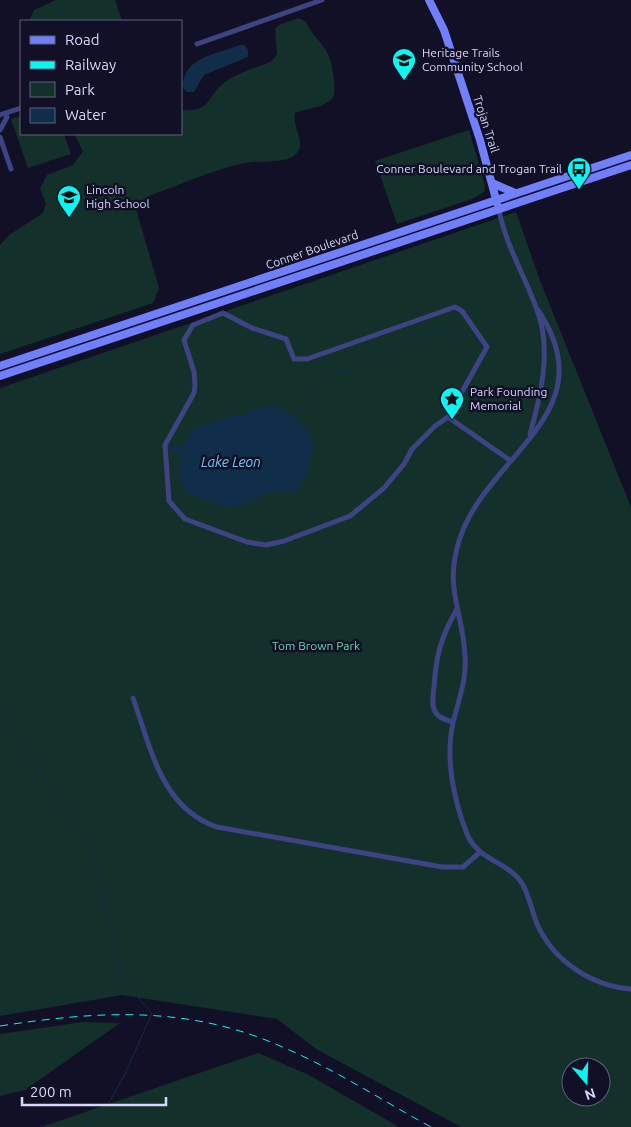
<svg xmlns="http://www.w3.org/2000/svg" width="631" height="1127" font-family="Ubuntu,sans-serif">
	<rect width="100%" height="100%" fill="#111026"/>
	<path fill="#13302b" fill-rule="evenodd" d="M 56,0 L 115,0 L 122,21 L 29,21 L 34,10 Z
		M 299,18 L 306,22 C 311,34 322,42 328,54 C 332,61 338,93 332,99 C 324,107 306,109 295,113 C 292,125 304,141 299,150 C 292,164 265,161 252,162 C 224,165 177,186 149,196 L 137,205 L 136,209 L 159,288 L 153,303 L 0,354 L 0,245 L 9,235 L 43,213 L 46,203 L 40,189 L 47,175 L 73,165 L 83,151 L 74,134 L 181,134 L 181,110 C 214,113 206,93 228,80 C 241,72 258,67 272,61 L 277,54 L 275,29 L 279,25 Z
		M 21,116 L 21,134 L 64,134 L 71,154 L 28,168 L 11,119 Z
		M 469,130 L 485,185 L 484,192 L 472,199 L 397,224 L 375,161 Z
		M 516,212 L 541,283 L 631,507 L 631,1127 L 461,1127 L 316,1049 L 277,1019 L 122,995 L 0,1016 L 0,388 ZM 571,1067 L 601,1067 L 601,1097 L 571,1097 Z
		M 83,1022 L 120,1023 L 25,1090 L 0,1096 L 0,1034 Z
		M 258,1053 L 309,1075 L 399,1127 L 41,1127 Z"/>
	<path fill="#102d4a" d="M 240,45 L 245,45 L 248,50 L 248,57 L 204,75 L 194,92 L 187,92 C 182,88 182,84 184,78 C 190,56 221,53 240,45 Z
		M 273,405 L 294,416 L 311,434 L 314,446 L 309,471 L 297,490 L 292,492 L 271,491 L 248,503 L 228,508 L 187,493 L 179,477 L 181,455 L 162,446 L 183,446 L 194,428 L 238,414 L 243,416 L 251,410 Z"/>
	<g fill="none" stroke-linecap="round" stroke-linejoin="round">
		<path stroke="#102d4a" stroke-width="1" d="M 454,341 L 474,356
			M 377,356 L 428,332 L 447,333 L 451,337
			M 293,416 C 308,401 317,385 332,372 L 348,373 L 362,362 L 373,358
			M 0,714 L 28,752 L 90,850 L 103,893 L 120,969 L 133,992 L 152,1013 L 126,1072 L 110,1101 L 88,1127"/>
		<path stroke="#3d4383" stroke-width="5" d="M 197,44 L 322,0
			M 0,115 L 21,108
			M 0,130 L 7,117 L 6,113
			M 0,137 L 11,169
			M 499,210 C 506,246 525,276 537,310 C 552,349 541,395 530,434
			M 455,307 L 462,311 L 487,347 L 448,417 L 435,426 L 412,449 L 404,464 L 384,488 L 350,516 L 284,541 L 266,545 L 247,542 L 185,519 L 169,501 L 165,445 L 194,393 L 195,385 L 194,372 L 184,340 L 193,325 L 223,313 L 252,328 L 286,339 L 294,359 L 307,359 Z
			M 538,310 C 608,414 485,455 459,541 C 444,589 463,611 465,656 C 467,680 458,701 453,723 C 445,759 454,801 467,834 C 478,861 510,862 523,885 C 530,898 532,913 538,926 C 555,962 592,986 631,989
			M 448,417 L 511,461
			M 133,698 C 151,748 161,808 217,827 L 442,867 L 463,867 L 479,853
			M 453,722 C 447,720 440,719 436,713 C 431,706 433,695 434,687 C 436,655 441,637 457,609"/>
		<path stroke="#717ffa" stroke-width="8" d="M 429,0 L 444,30 L 480,140 L 497,203
			M 492,183 L 515,193
			M 0,366 L 631,155
			M 0,376 L 631,165"/>
		<path stroke="#0af6f1" stroke-width="1" stroke-dasharray="8 6" stroke-linecap="butt" d="M 0,1026 C 97,1011 188,1005 280,1046 C 333,1068 381,1100 431,1127"/>
	</g>
	<defs>
		<g id="school-pin" transform="scale(1.25)"><path d="M0 17L-7.5 6A9.5 9.5 0 1 1 7.5 6Z" fill="#0af6f1" stroke="#111026"/><path d="M0-5L7-2L0 1L-7-2ZM-4 1L0 2.5L4 1V4Q0 6-4 4Z" fill="#111"/></g>
		<g id="bus-pin" transform="scale(1.25)"><path d="M0 17L-7.5 6A9.5 9.5 0 1 1 7.5 6Z" fill="#0af6f1" stroke="#111026"/><path d="M-5-6H5V4H4V6H2V4H-2V6H-4V4H-5ZM-3.5-4V0h7V-4ZM-3.5 1.2v1.5H-2V1.2ZM2 1.2v1.5H3.5V1.2Z" fill="#111"/></g>
		<g id="sight-pin" transform="scale(1.25)"><path d="M0 17L-7.5 6A9.5 9.5 0 1 1 7.5 6Z" fill="#0af6f1" stroke="#111026"/><path d="M0-6L1.8-2.2L6-1.7L2.9 1.2L3.7 5.4L0 3.3L-3.7 5.4L-2.9 1.2L-6-1.7L-1.8-2.2Z" fill="#111"/></g>
	</defs>
	<g fill-rule="evenodd">
		<use href="#school-pin" x="404" y="60"/>
		<use href="#bus-pin" x="579" y="169"/>
		<use href="#school-pin" x="69" y="197"/>
		<use href="#sight-pin" x="452" y="399"/>
	</g>
	<g text-anchor="middle" stroke-width="5" stroke-linejoin="round" paint-order="stroke">
		<g font-size="12" fill="#d7d7fe" stroke="#111026" text-anchor="start">
			<text x="422" y="57">Heritage Trails<tspan x="422" dy="14">Community School</tspan></text>
			<text x="562" y="173" text-anchor="end">Conner Boulevard and Trogan Trail</text>
			<text x="86" y="194">Lincoln<tspan x="86" dy="14">High School</tspan></text>
			<text x="470" y="396">Park Founding<tspan x="470" dy="14">Memorial</tspan></text>
		</g>
		<g font-size="12" fill="#d7d7fe" stroke="#111026">
			<text transform="translate(486 124) rotate(72)" y="4">Trojan Trail</text>
			<text transform="translate(312 250) rotate(-19)" y="4">Conner Boulevard</text>
		</g>
		<g font-size="12" fill="#65dcaf" stroke="#111026">
			<text x="316" y="650">Tom Brown Park</text>
		</g>
		<g font-size="14" font-style="italic" fill="#69c8fa" stroke="#111026">
			<text x="231" y="467">Lake Leon</text>
		</g>
	</g>
	<rect x="20" y="20" width="162" height="115" fill="#111026" stroke="#60607c"/>
	<rect x="30" y="36" width="25" height="8" fill="#717ffa" stroke="#60607c"/>
	<text x="65" y="45" font-size="15" fill="#d7d7fe">Road</text>
	<rect x="30" y="61" width="25" height="8" fill="#0af6f1" stroke="#60607c"/>
	<text x="65" y="70" font-size="15" fill="#d7d7fe">Railway</text>
	<rect x="30" y="82" width="25" height="15" fill="#13302b" stroke="#60607c"/>
	<text x="65" y="95" font-size="15" fill="#d7d7fe">Park</text>
	<rect x="30" y="108" width="25" height="15" fill="#102d4a" stroke="#60607c"/>
	<text x="65" y="120" font-size="15" fill="#d7d7fe">Water</text>
	<g transform="translate(586 1082) rotate(161)"><circle r="24" fill="#111026" stroke="#60607c"/>
	<path d="M0-4L9 19L0 12L-9 19Z" fill="#0af6f1"/>
	<text y="-8" font-size="14" font-weight="bold" text-anchor="middle" fill="#d7d7fe">N</text>
	</g>
	<path d="M22 1097v8h144v-8" fill="none" stroke="#d7d7fe" stroke-width="2.5"/>
	<text x="30" y="1097" font-size="15" fill="#d7d7fe" stroke="#111026" stroke-width="4" paint-order="stroke">200 m</text>
</svg>
